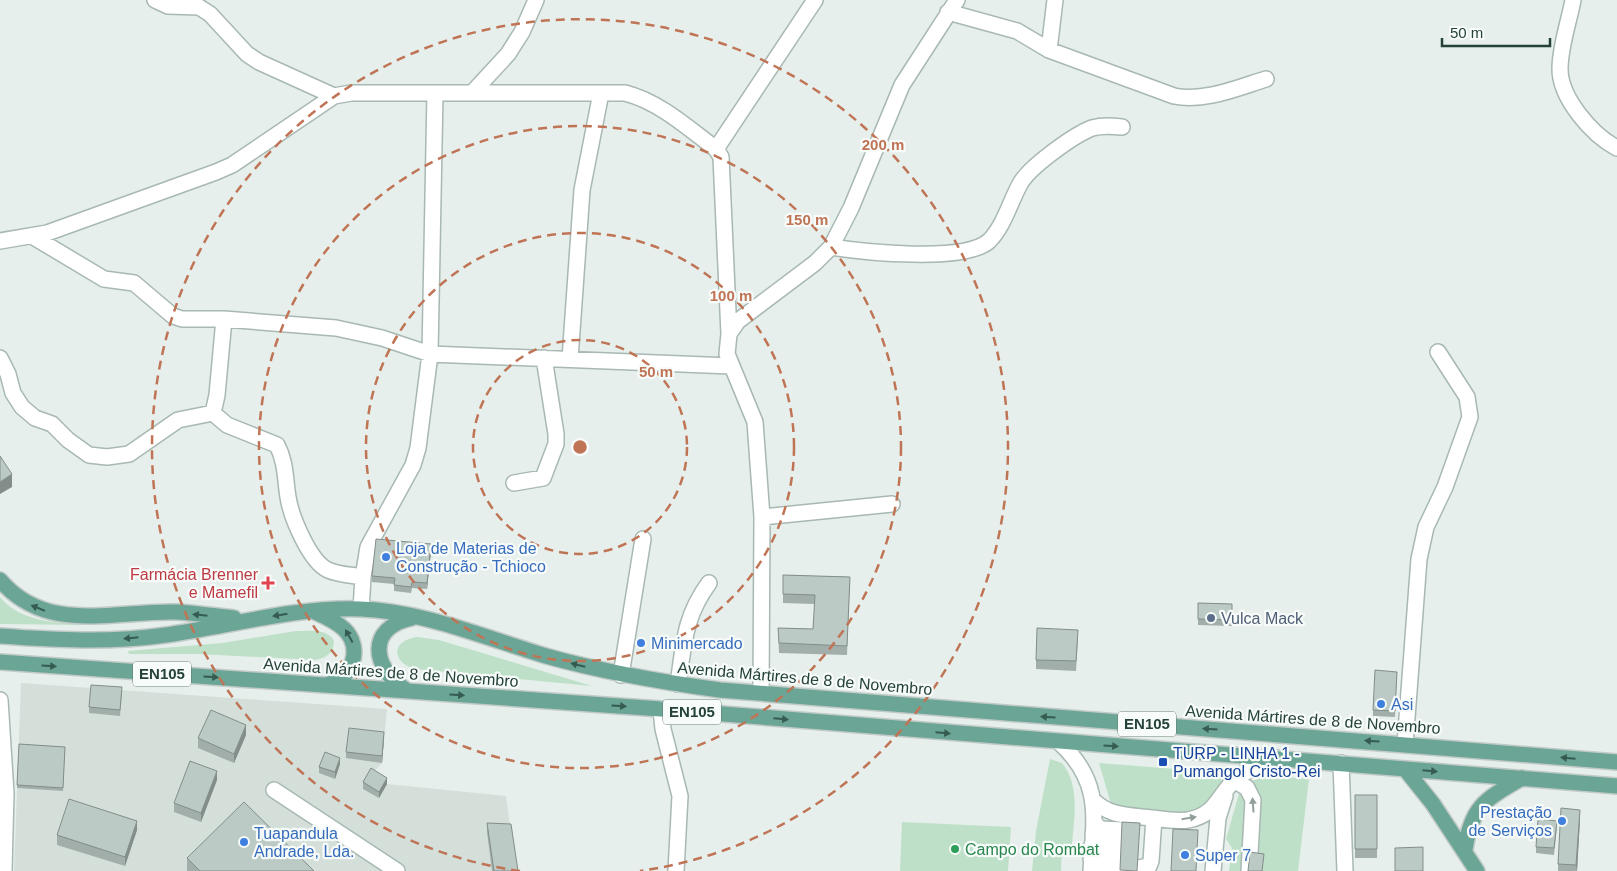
<svg xmlns="http://www.w3.org/2000/svg" width="1617" height="871" font-family="Helvetica,sans-serif">
	<rect width="100%" height="100%" fill="#e6efeb"/>
	<path fill="#d4dfda" d="M 21,683 L 387,709 L 382,763 L 372,774 L 387,784 L 506,796 L 516,871 L 14,871 Z"/>
	<path fill="#bfe0c8" d="M 0,597 C 27,632 97,623 137,623 L 83,625 L 0,624 Z
		M 296,631 C 308,631 328,628 334,641 C 334,653 326,658 315,660 L 198,654 L 129,654 L 128,651 L 222,643 Z
		M 417,637 L 439,640 L 592,686 L 415,669 C 392,662 390,641 417,637 Z
		M 1050,759 L 1062,763 C 1082,787 1073,825 1071,854 L 1062,849 L 1061,871 L 1032,871 L 1036,831 Z
		M 1099,763 L 1226,773 C 1220,783 1215,797 1205,806 C 1186,822 1132,814 1111,804 Z
		M 1270,776 L 1309,779 L 1298,871 L 1229,871 L 1232,848 L 1226,839 L 1240,790 L 1250,781 Z
		M 902,822 L 1011,827 L 1008,871 L 900,871 Z"/>
	<g fill="none" stroke-linecap="round" stroke-linejoin="round">
		<g stroke="#a8b8b2" stroke-width="18">
			<path id="minor" d="M 155,0 L 168,6 L 199,7 L 210,14 L 247,54 L 259,62 L 334,96
				M 1573,0 C 1569,22 1560,46 1560,69 C 1560,98 1592,135 1617,148
				M 948,12 L 1017,31 L 1049,50 L 1174,96 C 1205,102 1237,88 1266,79
				M 1049,50 L 1055,0
				M 472,93 L 508,54 L 522,32 L 536,0
				M 716,149 L 815,0
				M 32,236 L 104,279 L 134,283 L 173,316 L 182,319 L 224,319 L 336,328 L 382,338 L 430,354 L 731,366
				M 0,241 L 47,233 L 216,172 L 232,165 L 334,96 L 351,93 L 625,93 C 660,102 688,128 716,149 L 721,157 L 729,334 L 727,354 L 755,422 L 762,517 L 761,693
				M 831,247 C 863,252 965,263 989,241 C 1004,226 1010,202 1020,184 C 1029,167 1074,135 1092,128 C 1103,125 1112,126 1122,127
				M 729,334 L 738,321 L 815,263 L 831,247 L 851,208 L 902,85 L 957,0
				M 0,358 L 8,374 L 13,393 L 22,407 L 35,418 L 52,424 L 68,440 L 89,455 L 107,457 L 129,454 L 178,420 L 213,413 L 227,425 L 277,445 C 286,462 285,479 288,497 C 291,517 310,562 328,570 C 339,575 352,575 363,577
				M 570,359 L 582,190 L 601,93
				M 213,413 L 217,395 L 224,319
				M 514,483 L 543,478 L 556,444 L 556,434 L 544,358
				M 762,517 L 892,504
				M 361,609 L 363,577 L 368,547 L 413,465 L 418,448 L 430,354 L 435,93
				M 621,675 L 643,539
				M 678,684 C 684,644 684,617 709,583
				M 0,700 L 6,793 L 4,871
				M 661,709 L 663,729 L 680,796 L 676,871
				M 1059,742 C 1103,782 1094,818 1091,871
				M 1405,744 L 1419,559 L 1426,527 L 1445,487 L 1470,417 L 1467,397 L 1438,352
				M 1341,763 L 1345,871
				M 1234,780 L 1247,788 L 1253,800 L 1249,871
				M 274,790 L 397,871
				M 1093,800 C 1107,814 1122,815 1142,817 C 1156,818 1173,822 1188,820 C 1217,815 1218,794 1236,779 C 1248,769 1262,764 1277,758
				M 1094,822 L 1100,829 L 1122,830
				M 1093,834 L 1099,840 L 1121,841
				M 1092,845 L 1098,852 L 1121,853
				M 1091,859 L 1097,865 L 1120,867
				M 1138,868 L 1149,866 L 1151,861 L 1154,818
				M 1213,871 L 1218,818 L 1225,796"/>
		</g>
		<g stroke="#c2cac8" stroke-width="18">
			<path id="major" d="M 0,580 C 47,635 114,610 177,612 C 196,613 215,616 234,618
				M 313,611 C 324,616 336,621 344,629 C 363,647 353,679 329,684
				M 0,636 C 55,640 111,643 166,635 C 230,626 294,607 360,609 C 423,611 486,638 546,656 C 603,672 661,682 720,690 L 1617,762
				M 0,662 L 661,709 L 1617,786
				M 406,690 C 372,668 366,628 412,618
				M 1405,769 L 1433,804 L 1477,871
				M 1465,850 C 1471,806 1486,799 1522,778"/>
		</g>
		<use href="#minor" stroke="#fff" stroke-width="15"/>
		<use href="#major" stroke="#6aa596" stroke-width="15"/>
	</g>
	<path fill="#a1aea9" d="M 431,551 L 427,589 L 412,588 L 411,593 L 394,591 L 394,584 L 372,582 L 372,576 Z
		M 783,575 L 850,577 L 847,655 L 779,653 L 778,628 L 813,629 L 815,604 L 783,603 Z
		M 1198,603 L 1232,604 L 1232,626 L 1198,625 Z
		M 1078,639 L 1076,671 L 1036,669 L 1036,660 Z
		M 1397,672 L 1395,717 L 1373,716 L 1373,710 Z
		M 122,693 L 120,716 L 89,713 L 89,707 Z
		M 246,735 L 234,763 L 198,748 L 198,738 Z
		M 384,738 L 382,763 L 346,758 L 346,752 Z
		M 19,744 L 65,747 L 63,791 L 17,788 Z
		M 340,764 L 335,779 L 319,773 L 319,767 Z
		M 217,780 L 201,822 L 174,812 L 174,803 Z
		M 363,782 L 387,784 L 379,798 L 363,789 Z
		M 1355,795 L 1377,795 L 1377,858 L 1355,858 Z
		M 1580,819 L 1577,871 L 1558,871 L 1558,864 Z
		M 487,823 L 518,871 L 492,871 L 487,832 Z
		M 1557,827 L 1554,855 L 1536,853 L 1536,847 Z
		M 137,830 L 125,866 L 57,845 L 57,835 Z
		M 187,858 L 314,871 L 187,871 Z"/>
	<path fill="#838d89" d="M 12,474 L 12,487 L 0,494 L 0,482 Z
		M 431,544 L 431,551 L 427,589 L 427,583 Z
		M 246,725 L 246,735 L 234,763 L 234,754 Z
		M 384,732 L 384,738 L 382,763 L 382,756 Z
		M 340,758 L 340,764 L 335,779 L 335,772 Z
		M 217,771 L 217,780 L 201,822 L 201,813 Z
		M 387,778 L 387,784 L 379,798 L 379,792 Z
		M 1580,810 L 1580,819 L 1577,871 L 1576,865 Z
		M 137,821 L 137,830 L 125,866 L 125,857 Z"/>
	<path fill="#bbcac4" stroke="#838d89" d="M 0,456 L 12,474 L 0,482 Z
		M 376,539 L 431,544 L 427,583 L 412,582 L 411,587 L 394,585 L 395,578 L 372,576 Z
		M 783,575 L 850,577 L 847,646 L 779,643 L 778,628 L 813,629 L 815,595 L 783,594 Z
		M 1198,603 L 1232,604 L 1232,620 L 1198,619 Z
		M 1037,628 L 1078,630 L 1076,661 L 1036,660 Z
		M 1375,670 L 1397,672 L 1395,711 L 1373,710 Z
		M 91,685 L 122,687 L 120,710 L 89,707 Z
		M 211,710 L 246,725 L 234,754 L 198,738 Z
		M 349,728 L 384,732 L 382,756 L 346,752 Z
		M 19,744 L 65,747 L 63,788 L 17,785 Z
		M 325,752 L 340,758 L 335,772 L 319,767 Z
		M 190,761 L 217,771 L 201,813 L 174,803 Z
		M 371,768 L 387,778 L 379,792 L 363,782 Z
		M 1355,795 L 1377,795 L 1377,849 L 1355,849 Z
		M 69,799 L 137,821 L 125,857 L 57,835 Z
		M 244,802 L 314,871 L 200,871 L 187,858 Z
		M 1561,808 L 1580,810 L 1576,865 L 1558,864 Z
		M 1538,819 L 1557,821 L 1554,848 L 1536,847 Z
		M 1122,822 L 1140,823 L 1137,871 L 1120,870 Z
		M 487,823 L 511,824 L 518,871 L 494,871 Z
		M 1173,829 L 1198,830 L 1196,871 L 1171,871 Z
		M 1423,847 L 1423,871 L 1395,871 L 1395,848 Z
		M 1250,852 L 1264,854 L 1262,871 L 1248,871 Z"/>
	<defs><path id="oneway-solid" d="M-6-.8H1V-3.2L6.5 0L1 3.2V.8H-6Z" transform="scale(1.25)"/></defs>
	<g fill="#365b51">
		<use href="#oneway-solid" transform="translate(38 608) rotate(-158)"/>
		<use href="#oneway-solid" transform="translate(200 615) rotate(-174)"/>
		<use href="#oneway-solid" transform="translate(280 615) rotate(171)"/>
		<use href="#oneway-solid" transform="translate(349 636) rotate(-119)"/>
		<use href="#oneway-solid" transform="translate(131 638) rotate(174)"/>
		<use href="#oneway-solid" transform="translate(578 665) rotate(-166)"/>
		<use href="#oneway-solid" transform="translate(49 666) rotate(4)"/>
		<use href="#oneway-solid" transform="translate(211 677) rotate(4)"/>
		<use href="#oneway-solid" transform="translate(457 695) rotate(4)"/>
		<use href="#oneway-solid" transform="translate(619 706) rotate(4)"/>
		<use href="#oneway-solid" transform="translate(1048 717) rotate(-176)"/>
		<use href="#oneway-solid" transform="translate(781 719) rotate(5)"/>
		<use href="#oneway-solid" transform="translate(1210 729) rotate(-176)"/>
		<use href="#oneway-solid" transform="translate(943 733) rotate(5)"/>
		<use href="#oneway-solid" transform="translate(1372 741) rotate(-176)"/>
		<use href="#oneway-solid" transform="translate(1111 746) rotate(4)"/>
		<use href="#oneway-solid" transform="translate(1568 758) rotate(-175)"/>
		<use href="#oneway-solid" transform="translate(1430 771) rotate(5)"/>
	</g>
	<g fill="#92a09c">
		<use href="#oneway-solid" transform="translate(1253 805) rotate(-94)"/>
		<use href="#oneway-solid" transform="translate(1189 818) rotate(-9)"/>
	</g>
	<g fill="none" stroke="#c07456" stroke-width="2.5" stroke-dasharray="9 6">
		<circle cx="580" cy="447" r="107"/>
		<circle cx="580" cy="447" r="214"/>
		<circle cx="580" cy="447" r="321"/>
		<path d="M520 871A428 428 0 1 1 640 871"/>
	</g>
	<g fill="#3f7fe0" stroke="#f7fbf9" stroke-width="2">
		<circle cx="386" cy="557" r="5"/>
		<circle cx="641" cy="643" r="5"/>
		<circle cx="1381" cy="704" r="5"/>
		<circle cx="1562" cy="821" r="5"/>
		<circle cx="244" cy="842" r="5"/>
		<circle cx="1185" cy="855" r="5"/>
	</g>
	<path fill="#e0444e" stroke="#f7fbf9" stroke-width="2" d="M265.5 575.5h5v5h5v5h-5v5h-5v-5h-5v-5h5z"/>
	<circle fill="#5c6f8a" stroke="#f7fbf9" stroke-width="2" cx="1211" cy="618" r="5"/>
	<rect fill="#1a4fb4" stroke="#f7fbf9" stroke-width="2" x="1158" y="757" width="10" height="10" rx="2.5"/>
	<circle fill="#2e9e5b" stroke="#f7fbf9" stroke-width="2" cx="955" cy="849" r="5"/>
	<g text-anchor="middle" stroke-width="4.5" stroke-linejoin="round" paint-order="stroke">
		<g fill="#f7fbf9" stroke="#637a73" stroke-width="1">
			<rect x="133" y="661.5" width="58" height="25" rx="4"/>
			<rect x="663" y="699.5" width="58" height="25" rx="4"/>
			<rect x="1118" y="711.5" width="58" height="25" rx="4"/>
		</g>
		<g font-size="15" font-weight="bold" fill="#24423a">
			<text x="162" y="679">EN105</text>
			<text x="692" y="717">EN105</text>
			<text x="1147" y="729">EN105</text>
		</g>
		<g font-size="16" fill="#366cbe" stroke="#f7fbf9" text-anchor="start">
			<text x="396" y="554">Loja de Materias de<tspan x="396" dy="18">Construção - Tchioco</tspan></text>
			<text x="651" y="649">Minimercado</text>
			<text x="1391" y="710">Asi</text>
			<text x="1552" y="818" text-anchor="end">Prestação<tspan x="1552" dy="18">de Serviços</tspan></text>
			<text x="254" y="839">Tuapandula<tspan x="254" dy="18">Andrade, Lda.</tspan></text>
			<text x="1195" y="861">Super 7</text>
		</g>
		<g font-size="16" fill="#be3a42" stroke="#f7fbf9" text-anchor="end">
			<text x="258" y="580">Farmácia Brenner<tspan x="258" dy="18">e Mamefil</tspan></text>
		</g>
		<g font-size="16" fill="#4e5e75" stroke="#f7fbf9" text-anchor="start">
			<text x="1221" y="624">Vulca Mack</text>
		</g>
		<g font-size="16" fill="#24423a" stroke="#f7fbf9">
			<text transform="translate(391 672) rotate(4)" y="6">Avenida Mártires de 8 de Novembro</text>
			<text transform="translate(805 678) rotate(5)" y="6">Avenida Mártires de 8 de Novembro</text>
			<text transform="translate(1313 719) rotate(4)" y="6">Avenida Mártires de 8 de Novembro</text>
		</g>
		<g font-size="16" fill="#164399" stroke="#f7fbf9" text-anchor="start">
			<text x="1173" y="759">TURP - LINHA 1 -<tspan x="1173" dy="18">Pumangol Cristo-Rei</tspan></text>
		</g>
		<g font-size="16" fill="#27864d" stroke="#f7fbf9" text-anchor="start">
			<text x="965" y="855">Campo do Rombat</text>
		</g>
	</g>
	<circle cx="580" cy="447" r="8" fill="#c07456" stroke="#f7fbf9" stroke-width="2.5"/>
	<g font-size="15" text-anchor="middle" font-weight="bold" fill="#c07456" stroke="#f7fbf9" stroke-width="4.5" stroke-linejoin="round" paint-order="stroke">
		<text x="883" y="150">200 m</text>
		<text x="807" y="225">150 m</text>
		<text x="731" y="301">100 m</text>
		<text x="656" y="377">50 m</text>
	</g>
	<path d="M1442 38v8h108v-8" fill="none" stroke="#24423a" stroke-width="2.5"/>
	<text x="1450" y="38" font-size="15" fill="#24423a" stroke="#f7fbf9" stroke-width="4" paint-order="stroke">50 m</text>
</svg>
